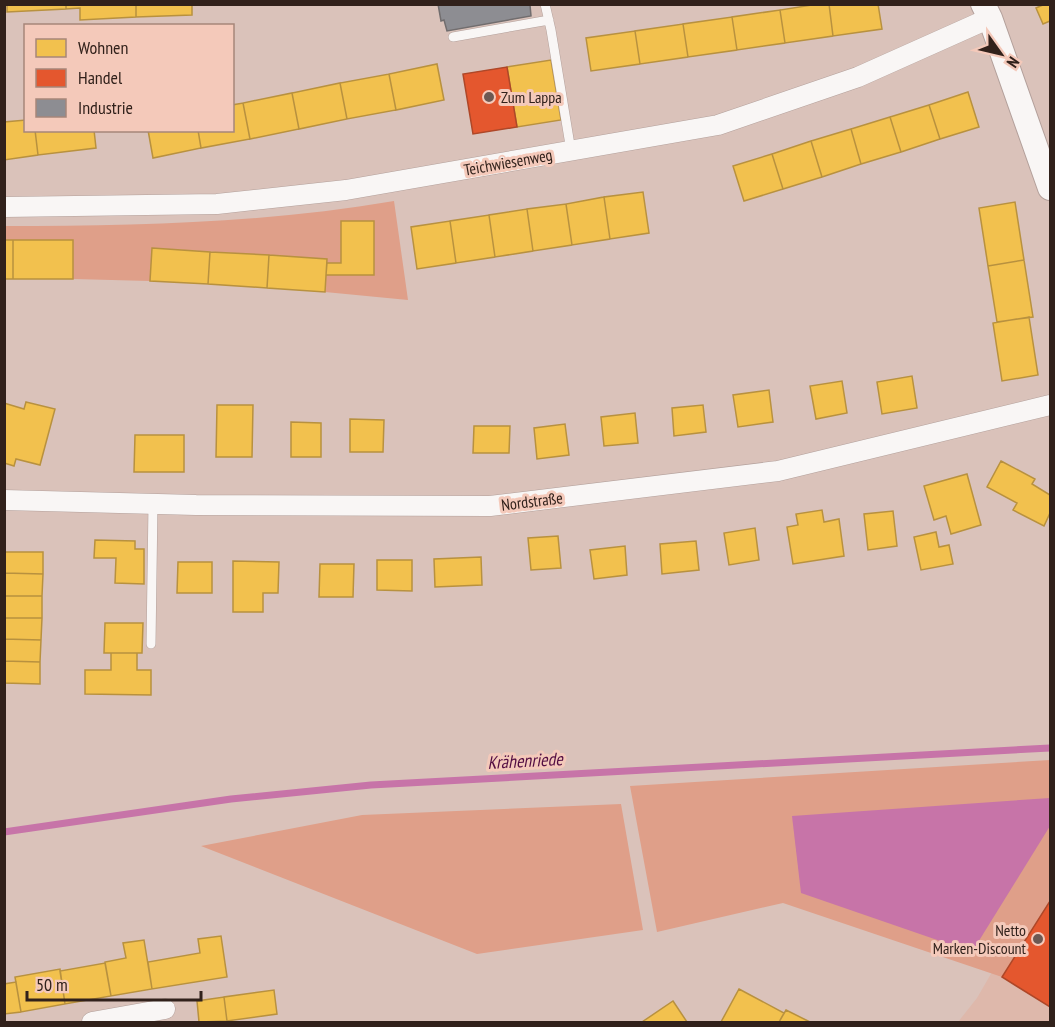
<svg xmlns="http://www.w3.org/2000/svg" width="1055" height="1027" font-family="'PT Sans Narrow',sans-serif">
	<rect width="100%" height="100%" fill="#dac2ba"/>
	<path fill="#deb8ab" d="M 1050,872 L 1050,1022 L 958,1022 L 977,998 Z"/>
	<path fill="#df9f89" d="M 394,201 L 408,300 L 325,292 L 326,275 L 374,275 L 374,221 L 341,221 L 341,263 L 327,263 L 326,259 L 152,248 L 150,281 L 73,279 L 73,240 L 5,240 L 4,226 C 135,226 265,223 394,201 Z
		M 1050,760 L 1050,901 L 1002,977 L 783,903 L 657,932 L 630,786 Z
		M 621,804 L 643,930 L 477,954 L 201,846 L 362,815 Z"/>
	<path fill="#c774a8" d="M 1050,798 L 1050,826 L 972,952 L 801,893 L 792,816 Z"/>
	<path fill="#f2c14e" stroke="#b8913f" stroke-width="1.5" d="M 7,4 L 66,4 L 66,9 L 7,12 Z
		M 66,4 L 136,4 L 136,17 L 80,20 L 80,8 L 66,9 Z
		M 136,4 L 192,4 L 192,15 L 136,17 Z
		M 818,4 L 829,4 L 833,36 L 785,43 L 780,10 Z
		M 829,4 L 878,4 L 882,29 L 833,36 Z
		M 1045,4 L 1050,4 L 1050,21 L 1043,24 L 1036,8 Z
		M 780,10 L 785,43 L 737,50 L 732,17 Z
		M 732,17 L 737,50 L 688,57 L 683,24 Z
		M 683,24 L 688,57 L 640,64 L 635,31 Z
		M 635,31 L 640,64 L 591,71 L 586,38 Z
		M 551,60 L 561,120 L 517,127 L 507,67 Z
		M 437,64 L 444,100 L 396,110 L 389,74 Z
		M 389,74 L 396,110 L 347,119 L 340,83 Z
		M 340,83 L 347,119 L 299,129 L 292,93 Z
		M 968,92 L 979,127 L 940,139 L 929,105 Z
		M 292,93 L 299,129 L 250,139 L 243,103 Z
		M 243,103 L 250,139 L 201,148 L 198,130 L 232,130 L 232,105 Z
		M 929,105 L 940,139 L 901,152 L 890,117 Z
		M 890,117 L 901,152 L 861,164 L 851,129 Z
		M 26,120 L 26,130 L 35,130 L 38,155 L 4,160 L 4,122 Z
		M 851,129 L 861,164 L 822,177 L 811,141 Z
		M 35,130 L 94,130 L 96,148 L 38,155 Z
		M 148,130 L 198,130 L 201,148 L 153,158 Z
		M 811,141 L 822,177 L 783,189 L 772,154 Z
		M 772,154 L 783,189 L 744,201 L 733,166 Z
		M 643,192 L 649,233 L 610,239 L 604,197 Z
		M 604,197 L 610,239 L 572,245 L 566,204 Z
		M 1015,202 L 1024,260 L 988,266 L 979,208 Z
		M 566,204 L 572,245 L 533,251 L 527,209 Z
		M 527,209 L 533,251 L 495,257 L 489,215 Z
		M 489,215 L 495,257 L 456,263 L 450,221 Z
		M 341,221 L 374,221 L 374,275 L 326,275 L 327,263 L 341,263 Z
		M 450,221 L 456,263 L 417,269 L 411,227 Z
		M 4,240 L 13,240 L 13,279 L 4,279 Z
		M 13,240 L 73,240 L 73,279 L 13,279 Z
		M 152,248 L 210,252 L 208,284 L 150,281 Z
		M 210,252 L 269,255 L 267,288 L 208,284 Z
		M 269,255 L 327,259 L 325,292 L 267,288 Z
		M 1024,260 L 1033,317 L 997,322 L 988,266 Z
		M 1029,317 L 1038,375 L 1002,381 L 993,323 Z
		M 912,376 L 917,408 L 882,414 L 877,382 Z
		M 842,381 L 847,413 L 816,419 L 810,386 Z
		M 769,390 L 773,422 L 738,427 L 733,395 Z
		M 26,402 L 55,409 L 40,465 L 16,459 L 14,466 L 4,463 L 4,403 L 24,409 Z
		M 217,405 L 253,405 L 252,457 L 216,457 Z
		M 703,405 L 706,432 L 674,436 L 672,408 Z
		M 635,413 L 638,443 L 604,446 L 601,417 Z
		M 350,419 L 384,420 L 383,452 L 350,452 Z
		M 291,422 L 321,423 L 321,457 L 291,457 Z
		M 565,424 L 569,455 L 537,459 L 534,428 Z
		M 474,426 L 510,426 L 509,453 L 473,453 Z
		M 135,435 L 184,435 L 184,472 L 134,472 Z
		M 1001,461 L 1035,479 L 1032,484 L 1050,495 L 1050,513 L 1044,526 L 1013,510 L 1017,503 L 987,487 Z
		M 967,474 L 981,525 L 951,534 L 946,516 L 934,520 L 924,486 Z
		M 822,510 L 824,522 L 839,519 L 844,556 L 793,564 L 787,527 L 798,525 L 796,514 Z
		M 893,511 L 897,546 L 868,550 L 864,514 Z
		M 755,528 L 759,560 L 729,565 L 724,533 Z
		M 936,532 L 939,547 L 949,545 L 953,564 L 921,570 L 914,537 Z
		M 558,536 L 561,568 L 531,570 L 528,538 Z
		M 95,540 L 135,541 L 135,549 L 144,549 L 144,584 L 115,583 L 116,558 L 94,558 Z
		M 696,541 L 699,570 L 662,574 L 660,544 Z
		M 625,546 L 627,575 L 594,579 L 590,550 Z
		M 4,552 L 43,552 L 43,574 L 4,573 Z
		M 481,557 L 482,585 L 435,587 L 434,559 Z
		M 377,560 L 412,560 L 412,591 L 377,590 Z
		M 233,561 L 279,562 L 278,593 L 263,593 L 263,612 L 233,612 Z
		M 178,562 L 212,562 L 212,593 L 177,593 Z
		M 320,564 L 354,564 L 353,597 L 319,597 Z
		M 4,573 L 43,574 L 42,596 L 4,596 Z
		M 4,596 L 42,596 L 42,618 L 4,618 Z
		M 4,618 L 42,618 L 41,640 L 4,639 Z
		M 105,623 L 143,623 L 142,653 L 104,653 Z
		M 4,639 L 41,640 L 40,662 L 4,661 Z
		M 111,653 L 137,653 L 137,670 L 151,670 L 151,695 L 85,694 L 85,670 L 111,670 Z
		M 4,661 L 40,662 L 40,684 L 4,683 Z
		M 221,936 L 227,977 L 152,989 L 148,962 L 200,953 L 198,939 Z
		M 144,940 L 152,989 L 111,996 L 105,962 L 126,958 L 123,943 Z
		M 105,963 L 111,996 L 65,1004 L 60,971 Z
		M 60,969 L 65,1004 L 21,1012 L 15,977 Z
		M 16,982 L 21,1012 L 4,1014 L 4,984 Z
		M 739,989 L 784,1013 L 779,1022 L 721,1022 Z
		M 274,990 L 277,1014 L 227,1021 L 224,997 Z
		M 224,997 L 227,1021 L 199,1022 L 197,1001 Z
		M 673,1001 L 687,1022 L 642,1022 Z
		M 786,1010 L 810,1022 L 779,1022 Z"/>
	<path fill="#e4572e" stroke="#ae4728" stroke-width="1.5" d="M 507,67 L 517,127 L 473,134 L 463,74 Z
		M 1050,901 L 1050,1007 L 1002,977 Z"/>
	<path fill="#8d8d92" stroke="#716d6e" stroke-width="1.5" d="M 438,4 L 534,4 L 530,5 L 531,16 L 447,31 L 444,20 L 441,21 Z"/>
	<g fill="none" stroke-linecap="round" stroke-linejoin="round">
		<path stroke="#c774a8" stroke-width="7" d="M 4,832 L 231,799 L 371,785 L 1050,748"/>
		<g stroke="#b3a09b" stroke-width="10">
			<path id="service" d="M 545,4 L 551,30 L 571,151
				M 453,37 L 549,20
				M 151,644 L 153,504"/>
		</g>
		<g stroke="#b3a09b" stroke-width="21">
			<path id="minor" d="M 4,207 L 217,204 L 346,190 L 718,125 L 858,77 L 990,18
				M 4,500 L 196,505 L 490,506 L 778,471 L 1050,405
				M 92,1022 L 165,1009"/>
		</g>
		<g stroke="#b3a09b" stroke-width="26">
			<path id="tertiary" d="M 983,4 L 990,18 L 1050,188"/>
		</g>
		<use href="#service" stroke="#f9f6f5" stroke-width="9"/>
		<use href="#minor" stroke="#f9f6f5" stroke-width="20"/>
		<use href="#tertiary" stroke="#f9f6f5" stroke-width="24"/>
	</g>
	<g fill="#6c5953" stroke="#f4c9ba" stroke-width="2">
		<circle cx="489" cy="97" r="6"/>
		<circle cx="1038" cy="939" r="6"/>
	</g>
	<g text-anchor="middle" stroke-width="6" stroke-linejoin="round" paint-order="stroke">
		<g font-size="16" fill="#31211b" stroke="#f4c9ba" text-anchor="start">
			<text x="501" y="103">Zum Lappa</text>
			<text x="1026" y="936" text-anchor="end">Netto<tspan x="1026" dy="18">Marken-Discount</tspan></text>
		</g>
		<g font-size="16" fill="#31211b" stroke="#f4c9ba">
			<text transform="translate(508 162) rotate(-10)" y="6">Teichwiesenweg</text>
			<text transform="translate(532 501) rotate(-7)" y="6">Nordstraße</text>
		</g>
		<g font-size="18" font-style="italic" fill="#530d42" stroke="#f4c9ba">
			<text transform="translate(525 761) rotate(-3)" y="6">Krähenriede</text>
		</g>
	</g>
	<rect width="1055" height="1027" fill="none" stroke="#31211b" stroke-width="12"/>
	<rect x="24" y="24" width="210" height="108" fill="#f4c9ba" stroke="#a6867a" stroke-width="1.5"/>
	<rect x="36" y="39" width="30" height="18" fill="#f2c14e" stroke="#a6867a" stroke-width="1.5"/>
	<text x="78" y="54" font-size="18" fill="#31211b">Wohnen</text>
	<rect x="36" y="69" width="30" height="18" fill="#e4572e" stroke="#a6867a" stroke-width="1.5"/>
	<text x="78" y="84" font-size="18" fill="#31211b">Handel</text>
	<rect x="36" y="99" width="30" height="18" fill="#8d8d92" stroke="#a6867a" stroke-width="1.5"/>
	<text x="78" y="114" font-size="18" fill="#31211b">Industrie</text>
	<g transform="translate(1001 54) rotate(124)" stroke="#f4c9ba" stroke-width="4.5" paint-order="stroke">
	<path d="M0-4.5L10 22L0 15L-10 22Z" fill="#31211b"/>
	<text y="-9" font-size="16" font-weight="bold" text-anchor="middle" fill="#31211b">N</text>
	</g>
	<path d="M27 991v9h174v-9" fill="none" stroke="#31211b" stroke-width="3"/>
	<text x="36" y="991" font-size="18" fill="#31211b" stroke="#f4c9ba" stroke-width="4.5" paint-order="stroke">50 m</text>
</svg>
